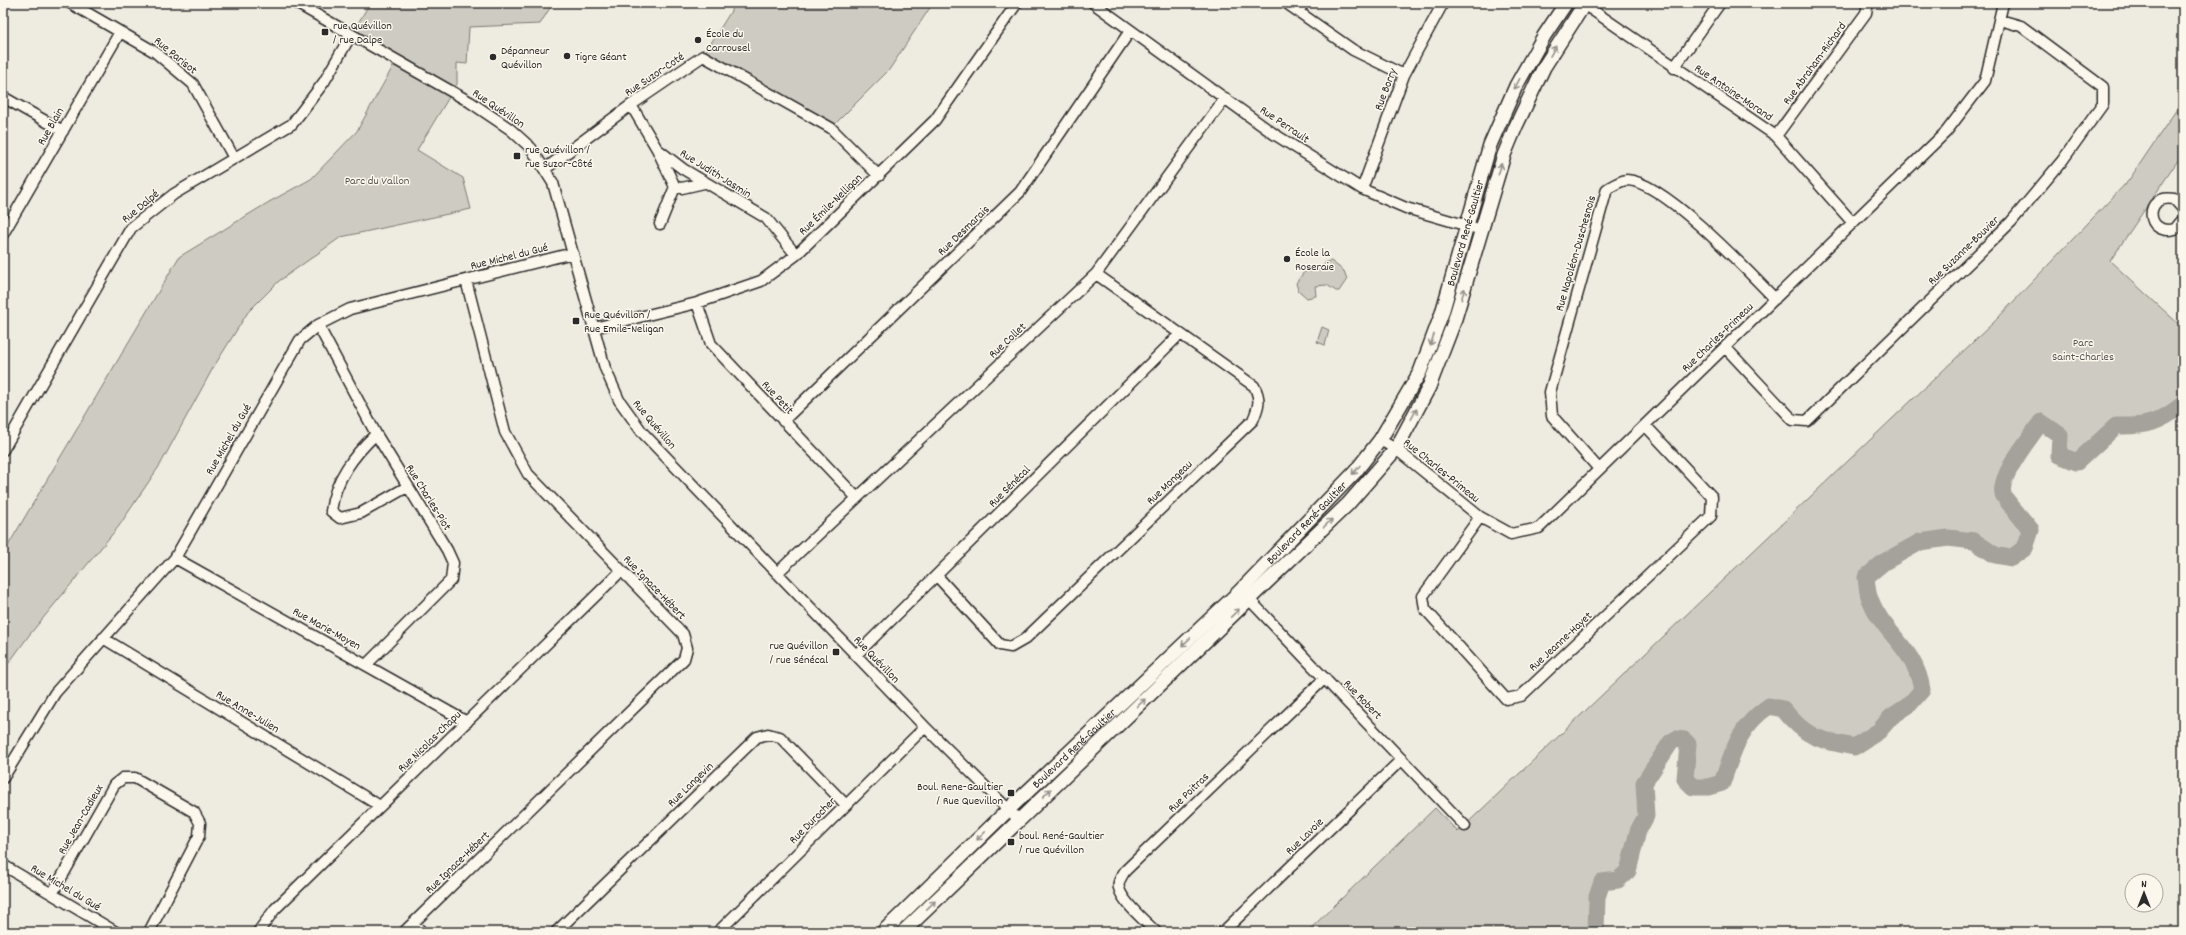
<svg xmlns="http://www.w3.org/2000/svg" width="2186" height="935" font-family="Dekko,sans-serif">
	<rect width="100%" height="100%" fill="#eeebe0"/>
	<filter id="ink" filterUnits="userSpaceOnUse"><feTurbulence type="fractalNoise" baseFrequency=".025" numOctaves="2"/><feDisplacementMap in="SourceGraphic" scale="8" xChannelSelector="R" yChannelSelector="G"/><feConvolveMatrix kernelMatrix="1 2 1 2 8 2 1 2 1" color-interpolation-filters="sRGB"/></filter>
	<g filter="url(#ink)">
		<path fill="#cecbc2" stroke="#7c7b76" d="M 370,3 L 553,3 L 540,24 L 469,27 L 467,64 L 457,63 L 457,84 L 417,150 L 463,178 L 471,209 L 341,237 L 279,281 L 248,312 L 213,368 L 160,465 L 119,526 L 30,634 L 3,671 L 3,554 L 179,257 L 269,202 L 311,179 L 357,131 L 396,61 L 351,35 Z
			M 736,3 L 933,3 L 889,70 L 831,128 L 703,56 Z
			M 2183,100 L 2183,153 L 2110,261 L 2183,328 L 2183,404 C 2160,423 2146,427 2116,426 L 2077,462 L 2059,455 L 2060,435 L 2041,422 C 2030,437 1998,476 2003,494 C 2005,499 2026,523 2031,530 L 2025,548 L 2011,558 L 1995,555 L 1974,541 L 1948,538 L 1920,542 L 1884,562 L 1866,577 C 1867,584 1867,592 1870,599 C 1883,634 1916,648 1922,690 L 1909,705 L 1891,717 L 1879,731 L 1854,747 C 1819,740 1806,738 1783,709 L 1769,707 C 1739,726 1733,751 1722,783 L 1708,787 L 1693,787 L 1685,779 L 1688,744 L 1684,740 L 1676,739 L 1671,742 L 1644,783 L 1646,816 L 1638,831 L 1628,871 L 1618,880 L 1602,882 L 1597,897 L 1596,932 L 1307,932 L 1435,808 L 1458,832 L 1994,322 L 2129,180 Z
			M 1331,261 L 1344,271 L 1347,279 L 1339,291 L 1336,291 L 1327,285 L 1315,286 L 1316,296 L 1307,298 L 1298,290 L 1296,283 L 1304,272 L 1320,270 L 1326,262 Z
			M 1322,327 L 1329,330 L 1325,345 L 1317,342 Z"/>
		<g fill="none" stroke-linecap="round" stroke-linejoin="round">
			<path stroke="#a4a29a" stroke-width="17" d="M 1596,932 L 1597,897 L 1602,882 L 1618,880 L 1628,871 L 1638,831 L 1646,816 L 1644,783 L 1671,742 L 1676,739 L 1684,740 L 1688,744 L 1685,779 L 1693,787 L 1708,787 L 1722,783 C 1733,751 1739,726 1769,706 L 1783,709 C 1806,738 1819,740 1854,747 L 1879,731 L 1891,717 L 1909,705 L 1922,690 C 1916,648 1883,634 1870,599 C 1867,593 1867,584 1866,577 L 1884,562 L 1920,542 L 1948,538 L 1974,541 L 1995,555 L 2011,558 L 2025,548 L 2031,530 C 2026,523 2004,499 2003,494 C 1998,476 2031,437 2041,422 L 2060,435 L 2059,455 L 2077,462 L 2116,426 C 2146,427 2160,423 2183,404"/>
			<g stroke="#2b2b2b" stroke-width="13">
				<path id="minor" d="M 70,3 L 155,52 L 193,84 L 234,158
					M 296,3 L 470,102 L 510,129 L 531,148 L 553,183 L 605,368 L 619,400 L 642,432 L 925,727 L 1019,820
					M 1093,3 L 1274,134 L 1362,189 L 1406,208 L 1482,230
					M 1286,3 L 1353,50 L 1404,75
					M 1582,3 L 1776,136 L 1853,223
					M 1298,11 L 1304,3
					M 1674,68 L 1720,3
					M 3,97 L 63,131
					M 631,105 L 657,149 L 683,169 L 766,218 L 796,255
					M 1776,136 L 1866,13 L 1868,3
					M 658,151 L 675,187 L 682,188 L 704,183
					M 545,169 L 631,105 L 703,56 L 831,128 L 879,176
					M 1362,189 L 1404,75 L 1443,3
					M 2183,209 L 2174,199 C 2143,193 2145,237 2175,229 L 2183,219
					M 660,224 L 675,187
					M 3,234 L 120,32
					M 697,303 L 711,344 L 857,498
					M 318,325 L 376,434 L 447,550 L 453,563 L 451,580 L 366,665
					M 594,328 L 697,303 L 761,281 L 796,255 L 935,120 L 1017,3
					M 1725,347 L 1793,420 L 1807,421 L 2011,222 L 2062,161 L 2103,104 L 2103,87 L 2021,26 L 2000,20
					M 783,421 L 1020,192 L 1130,31
					M 376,434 C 354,455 335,479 331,511 L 340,518 L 361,513 L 407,487
					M 1380,440 L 1396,449 L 1480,517 L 1511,534 L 1539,528 L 1946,132 L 1985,81 L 2003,3
					M 3,450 L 131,228 L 174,194 L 292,124 L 324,82 L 351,35
					M 1599,469 L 1552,416 L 1550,392 L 1607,189 C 1612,186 1621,180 1627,180 C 1663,181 1748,271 1775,299
					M 1480,517 L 1423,596 L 1425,609 L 1506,699 L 1521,696 L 1711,516 L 1712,497 L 1645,425
					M 175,558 L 467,722
					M 777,573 L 1096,274 L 1225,98
					M 937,576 L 1000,645 L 1011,647 L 1025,639 L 1253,420 C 1259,406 1261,399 1254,386 L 1096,274
					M 1245,595 L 1465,826
					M 103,638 L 380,806
					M 856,655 L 1180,334
					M 3,778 L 55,693 L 175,558 L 300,340 L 318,325 L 350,309 L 573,253
					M 3,865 L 116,932
					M 52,894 L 114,785 L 123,778 L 135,778 L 194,812 L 200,823 L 199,836 L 149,932
					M 413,923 L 422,932
					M 258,932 L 275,909 L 621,571
					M 404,932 L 684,659 L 687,648 L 683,634 L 528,474 L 505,432 L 466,280
					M 556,932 L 757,737 L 768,734 L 780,737 L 846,805
					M 718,932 L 925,727
					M 1156,932 C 1146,922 1122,902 1119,888 C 1117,882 1122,876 1125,871 L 1325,678
					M 1223,932 L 1402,759"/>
			</g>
			<g stroke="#2b2b2b" stroke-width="16">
				<g id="tertiary">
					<path id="s1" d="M 883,932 L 1009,809 L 1240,591 L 1355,472 L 1380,440 L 1420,372 L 1442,313 L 1490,145 L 1516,86 L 1544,36 L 1566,3"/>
					<path d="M 903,932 L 1348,504 L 1396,449 L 1429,387 L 1454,322 L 1504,155 L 1516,126 L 1544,67 L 1585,3"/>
				</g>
			</g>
			<use href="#minor" stroke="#fbf7ec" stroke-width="10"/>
			<use href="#tertiary" stroke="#fbf7ec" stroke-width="13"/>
		</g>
		<defs><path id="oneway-shaft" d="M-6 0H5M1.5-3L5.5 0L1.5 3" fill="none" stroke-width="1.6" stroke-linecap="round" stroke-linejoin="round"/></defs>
		<g stroke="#93918c">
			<use href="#oneway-shaft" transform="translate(1553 51) rotate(-60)"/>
			<use href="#oneway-shaft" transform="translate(1517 84) rotate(117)"/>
			<use href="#oneway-shaft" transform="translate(1500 169) rotate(-73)"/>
			<use href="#oneway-shaft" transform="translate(1463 294) rotate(-73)"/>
			<use href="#oneway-shaft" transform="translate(1432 340) rotate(110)"/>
			<use href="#oneway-shaft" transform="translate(1414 414) rotate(-62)"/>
			<use href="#oneway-shaft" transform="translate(1356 470) rotate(131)"/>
			<use href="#oneway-shaft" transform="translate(1328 523) rotate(-44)"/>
			<use href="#oneway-shaft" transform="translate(1235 613) rotate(-44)"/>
			<use href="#oneway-shaft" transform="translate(1186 642) rotate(137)"/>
			<use href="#oneway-shaft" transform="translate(1141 703) rotate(-44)"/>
			<use href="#oneway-shaft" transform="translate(1047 793) rotate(-44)"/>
			<use href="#oneway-shaft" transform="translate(981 836) rotate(136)"/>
			<use href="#oneway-shaft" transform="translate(931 905) rotate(-44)"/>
		</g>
	</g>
	<g fill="#2b2b2b" stroke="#fbf7ec" stroke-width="1.5">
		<rect x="321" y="28" width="8" height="8" rx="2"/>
		<circle cx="698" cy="40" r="4"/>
		<circle cx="567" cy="56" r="4"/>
		<circle cx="493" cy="57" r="4"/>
		<rect x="513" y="152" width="8" height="8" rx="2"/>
		<circle cx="1287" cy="259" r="4"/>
		<rect x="572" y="317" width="8" height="8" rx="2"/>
		<rect x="832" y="648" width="8" height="8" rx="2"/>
		<rect x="1007" y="789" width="8" height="8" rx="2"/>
		<rect x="1007" y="838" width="8" height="8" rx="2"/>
	</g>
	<g text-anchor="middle" stroke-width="3" stroke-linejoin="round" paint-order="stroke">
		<g font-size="12" fill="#2b2b2b" stroke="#fbf7ec" text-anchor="start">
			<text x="333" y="29">rue Quévillon<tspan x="333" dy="14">/ rue Dalpe</tspan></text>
			<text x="706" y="37">École du<tspan x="706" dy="14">Carrousel</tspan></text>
			<text x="501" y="54">Dépanneur<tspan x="501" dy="14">Quévillon</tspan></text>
			<text x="575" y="60">Tigre Géant</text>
			<text x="525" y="153">rue Quévillon /<tspan x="525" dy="14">rue Suzor-Côté</tspan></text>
			<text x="1295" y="256">École la<tspan x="1295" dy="14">Roseraie</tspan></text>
			<text x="584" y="318">Rue Quévillon /<tspan x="584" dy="14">Rue Emile-Neligan</tspan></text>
			<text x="828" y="649" text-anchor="end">rue Quévillon<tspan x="828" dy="14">/ rue Sénécal</tspan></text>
			<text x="1003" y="790" text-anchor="end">Boul. Rene-Gaultier<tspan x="1003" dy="14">/ Rue Quevillon</tspan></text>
			<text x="1019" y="839">boul. René-Gaultier<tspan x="1019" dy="14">/ rue Quévillon</tspan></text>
		</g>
		<g font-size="12" fill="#2b2b2b" stroke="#fbf7ec">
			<text transform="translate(176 55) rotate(39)" y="4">Rue Parisot</text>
			<text transform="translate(1814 63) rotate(-54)" y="4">Rue Abraham-Richard</text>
			<text transform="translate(654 74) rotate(-34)" y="4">Rue Suzor-Coté</text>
			<text transform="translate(1385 89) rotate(-69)" y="4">Rue Borry</text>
			<text transform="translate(1734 92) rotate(34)" y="4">Rue Antoine-Morand</text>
			<text transform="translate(499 108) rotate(34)" y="4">Rue Quévillon</text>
			<text transform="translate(1285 124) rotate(34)" y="4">Rue Perrault</text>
			<text transform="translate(50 126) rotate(-60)" y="4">Rue Blain</text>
			<text transform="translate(716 173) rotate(32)" y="4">Rue Judith-Jasmin</text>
			<text transform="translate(830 204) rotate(-44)" y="4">Rue Émile-Nelligan</text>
			<text transform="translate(140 206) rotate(-40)" y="4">Rue Dalpé</text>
			<text transform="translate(963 230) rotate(-44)" y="4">Rue Desmarais</text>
			<text dy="4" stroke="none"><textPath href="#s1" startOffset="925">Boulevard René-Gaultier</textPath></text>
			<text transform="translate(1963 250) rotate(-44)" y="4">Rue Suzanne-Bouvier</text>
			<text transform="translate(1575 253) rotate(-74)" y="4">Rue Napoléon-Duschesnois</text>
			<text transform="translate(509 256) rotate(-14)" y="4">Rue Michel du Gué</text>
			<text transform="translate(1717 337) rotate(-44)" y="4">Rue Charles-Primeau</text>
			<text transform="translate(1007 340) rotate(-43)" y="4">Rue Collet</text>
			<text transform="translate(778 397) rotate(47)" y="4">Rue Petit</text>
			<text transform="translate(655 424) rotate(50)" y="4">Rue Quévillon</text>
			<text transform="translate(228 439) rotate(-60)" y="4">Rue Michel du Gué</text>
			<text transform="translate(1442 470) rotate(39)" y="4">Rue Charles-Primeau</text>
			<text transform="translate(1169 482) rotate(-44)" y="4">Rue Mongeau</text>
			<text transform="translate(1009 486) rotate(-45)" y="4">Rue Sénécal</text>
			<text transform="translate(429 497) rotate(58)" y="4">Rue Charles-Piot</text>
			<text dy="4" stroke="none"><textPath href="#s1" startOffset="589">Boulevard René-Gaultier</textPath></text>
			<text transform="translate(655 587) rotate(46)" y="4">Rue Ignace-Hébert</text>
			<text transform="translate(327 628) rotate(29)" y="4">Rue Marie-Moyen</text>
			<text transform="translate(1560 641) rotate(-43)" y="4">Rue Jeanne-Hayet</text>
			<text transform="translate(877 659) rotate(46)" y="4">Rue Quévillon</text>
			<text transform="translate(1363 699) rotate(46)" y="4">Rue Robert</text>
			<text transform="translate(248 711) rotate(31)" y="4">Rue Anne-Julien</text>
			<text transform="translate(429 741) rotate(-44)" y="4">Rue Nicolas-Chapu</text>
			<text dy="4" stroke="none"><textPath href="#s1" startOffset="265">Boulevard René-Gaultier</textPath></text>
			<text transform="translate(690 784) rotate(-44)" y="4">Rue Langevin</text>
			<text transform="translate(1188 792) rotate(-44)" y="4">Rue Poitras</text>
			<text transform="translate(80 819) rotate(-60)" y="4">Rue Jean-Cadieux</text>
			<text transform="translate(812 820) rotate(-45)" y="4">Rue Durocher</text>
			<text transform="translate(1304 836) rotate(-44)" y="4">Rue Lavoie</text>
			<text transform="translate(457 862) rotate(-44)" y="4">Rue Ignace-Hébert</text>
			<text transform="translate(66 887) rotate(31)" y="4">Rue Michel du Gué</text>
		</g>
		<g font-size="12" fill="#545351" stroke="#fbf7ec">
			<text x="377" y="184">Parc du Vallon</text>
			<text x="2083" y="346">Parc<tspan x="2083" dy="14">Saint-Charles</tspan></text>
		</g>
	</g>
	<rect width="2186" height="935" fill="none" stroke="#fbf7ec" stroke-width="16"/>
	<rect x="8" y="8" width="2170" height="919" fill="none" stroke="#2b2b2b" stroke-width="1.5" filter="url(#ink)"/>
	<g transform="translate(2144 893)"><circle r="19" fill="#fbf7ec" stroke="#a8a59f"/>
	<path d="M0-3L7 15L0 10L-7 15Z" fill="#2b2b2b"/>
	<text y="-6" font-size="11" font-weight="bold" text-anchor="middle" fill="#2b2b2b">N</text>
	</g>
</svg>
